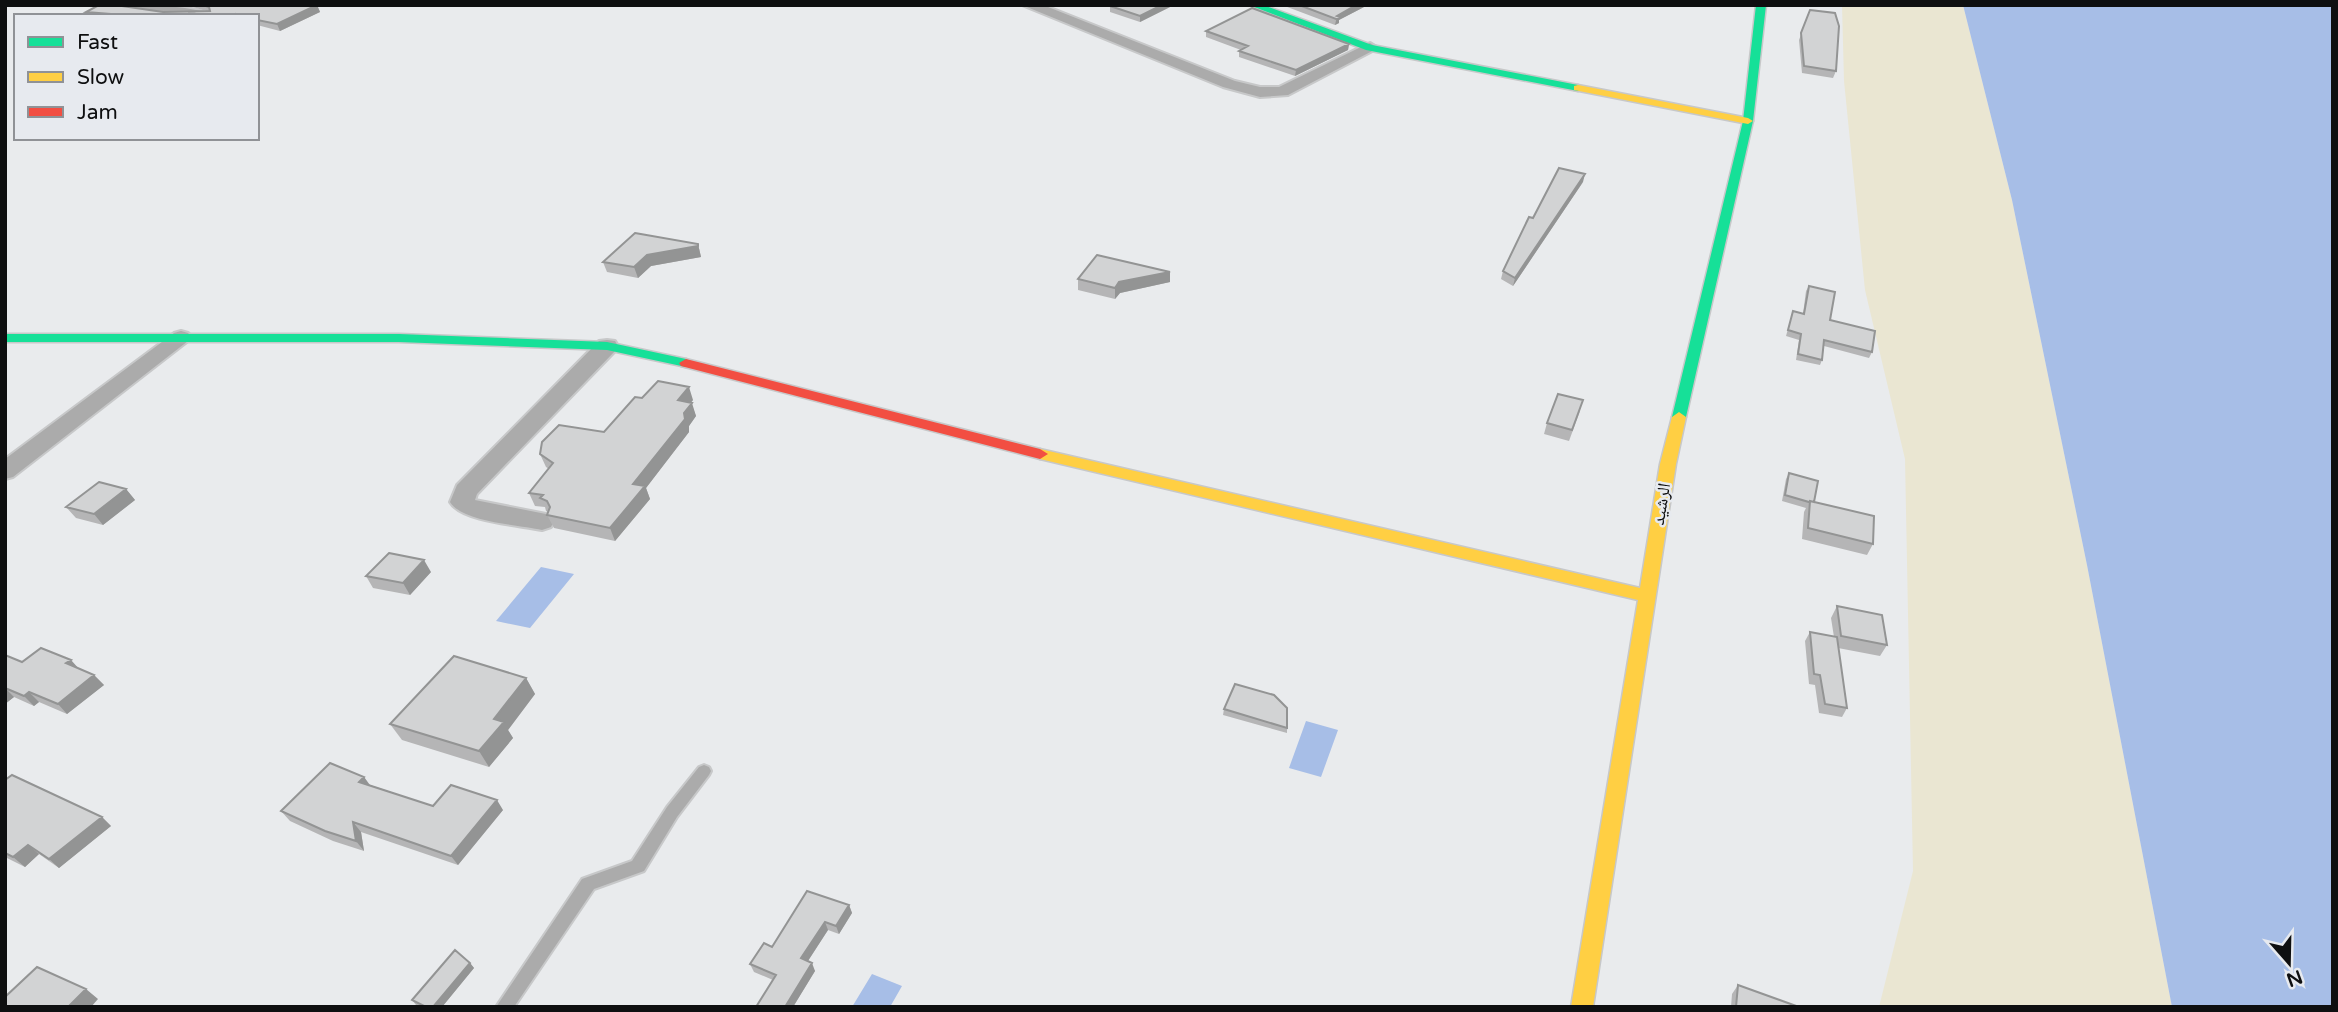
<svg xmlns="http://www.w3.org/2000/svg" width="2338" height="1012" font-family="'Varela Round','Noto Naskh Arabic',sans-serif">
	<rect width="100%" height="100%" fill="#e9ebed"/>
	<path fill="#eae6d2" d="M 1842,5 L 1963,5 L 2012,200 L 2087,565 L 2172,1007 L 1879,1007 L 1913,871 L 1905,459 L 1865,290 L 1844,81 Z"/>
	<path fill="#a7bee7" d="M 1963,5 L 2333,5 L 2333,1007 L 2172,1007 L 2087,565 L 2012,200 Z
		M 541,567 L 574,574 L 530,628 L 496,621 Z
		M 1306,721 L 1338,730 L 1321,777 L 1289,768 Z
		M 872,974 L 902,986 L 890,1007 L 852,1007 Z"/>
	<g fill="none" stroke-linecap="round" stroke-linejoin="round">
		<g stroke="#c7c8c9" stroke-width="4">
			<path id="lane" d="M 704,765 L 709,767 L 711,771 L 709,775 L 677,817 L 644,871 L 594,889 L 514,1007 L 496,1007 L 582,879 L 632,861 L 667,807 L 699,767 Z"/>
		</g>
		<g stroke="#c7c8c9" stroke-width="4">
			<path id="street" d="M 111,5 C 132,5 197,4 211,16 L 167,16 L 118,9 Z
				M 1022,5 L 1043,5 L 1235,81 L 1260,87 L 1279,87 L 1365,45 L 1370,43 L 1378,48 L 1288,95 L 1260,97 L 1223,87 Z
				M 181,331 L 188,333 L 192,337 L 188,341 L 13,477 L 5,479 L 5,459 L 174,333 Z
				M 607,340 L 615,341 L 618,346 L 615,351 L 477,494 L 475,500 L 551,515 L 554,521 L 551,527 L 542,530 C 519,525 462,522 450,502 L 457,485 L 599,341 Z"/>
		</g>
		<g stroke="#c7c8c9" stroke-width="3">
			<path id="fast" d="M 1249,5 L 1263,5 L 1372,45 L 1578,85 L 1583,88 L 1578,91 L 1366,50 Z
				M 1756,5 L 1766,5 L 1753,121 L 1686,417 L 1679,422 L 1672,417 L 1743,121 Z
				M 5,334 L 399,334 L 607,342 L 686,359 L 693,363 L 686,367 L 607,350 L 399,342 L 5,342 Z"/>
		</g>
		<g stroke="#c7c8c9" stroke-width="3">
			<path id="slow" d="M 1578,85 L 1748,118 L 1753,121 L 1748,124 L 1574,90 L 1574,86 Z
				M 1679,412 L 1686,417 L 1676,464 L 1593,1007 L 1571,1007 L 1638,600 L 1040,459 L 1032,454 L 1040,449 L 1640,588 L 1660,464 L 1672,417 Z"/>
		</g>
		<g stroke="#c7c8c9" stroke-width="3">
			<path id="jam" d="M 686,359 L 1040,449 L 1048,454 L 1040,459 L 681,366 L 679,363 Z"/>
		</g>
		<use href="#lane" fill="#ababab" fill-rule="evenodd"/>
		<use href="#street" fill="#ababab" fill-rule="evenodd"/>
		<use href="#fast" fill="#16e098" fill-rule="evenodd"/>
		<use href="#slow" fill="#ffcf43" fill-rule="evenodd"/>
		<use href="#jam" fill="#f24e42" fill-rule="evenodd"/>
	</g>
	<path fill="#b5b5b6" d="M 169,5 L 317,5 L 320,12 L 280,31 L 257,25 L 257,16 L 88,16 L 86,12 L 206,11 L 193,7 Z
		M 1174,5 L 1140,22 L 1110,12 L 1110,6 Z
		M 1282,5 L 1364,5 L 1364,7 L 1339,20 L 1339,23 L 1335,25 Z
		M 1810,10 L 1836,71 L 1833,78 L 1802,73 L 1799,40 Z
		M 1206,31 L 1349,44 L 1348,50 L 1295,76 L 1239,57 L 1239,51 L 1241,50 L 1206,37 Z
		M 1583,182 L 1513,286 L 1501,279 L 1503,271 Z
		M 698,244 L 701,257 L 651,266 L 638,278 L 607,272 L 603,262 Z
		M 1078,279 L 1170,282 L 1120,293 L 1115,299 L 1078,290 Z
		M 1809,286 L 1830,320 L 1872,352 L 1869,358 L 1824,346 L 1822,360 L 1820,365 L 1796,360 L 1799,340 L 1786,336 L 1793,311 L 1803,314 L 1806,291 Z
		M 642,398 L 693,400 L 691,403 L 696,416 L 689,426 L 689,432 L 646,488 L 650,499 L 615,541 L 554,528 L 547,515 L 548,512 L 546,511 L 545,507 L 535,506 L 529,493 L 549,469 L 546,467 L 540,454 L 604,432 Z
		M 1580,411 L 1569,441 L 1544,434 L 1547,423 Z
		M 1789,473 L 1814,502 L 1873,544 L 1867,555 L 1802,539 L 1804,512 L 1806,508 L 1782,501 L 1786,479 Z
		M 126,489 L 135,500 L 103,525 L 76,518 L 66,507 Z
		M 431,572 L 410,595 L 373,588 L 366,576 Z
		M 1837,606 L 1887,645 L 1880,656 L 1838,648 L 1847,708 L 1842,717 L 1819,713 L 1815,685 L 1809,684 L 1805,641 L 1810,632 L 1834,637 L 1831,618 Z
		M 5,655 L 22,662 L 78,668 L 94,675 L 104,685 L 67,714 L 39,702 L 34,706 L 14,697 L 5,704 Z
		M 526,678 L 535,694 L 508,730 L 513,738 L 489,767 L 402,740 L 390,724 Z
		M 1224,709 L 1287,728 L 1287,733 L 1223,715 Z
		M 364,777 L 370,785 L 433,806 L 503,810 L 458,865 L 361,832 L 364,851 L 333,841 L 290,821 L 281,811 Z
		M 5,780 L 102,817 L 111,826 L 59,868 L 39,854 L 25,867 L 5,857 Z
		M 849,905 L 852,913 L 839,934 L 828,930 L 808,961 L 815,971 L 793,1007 L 756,1007 L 773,980 L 754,972 L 750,964 L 772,947 Z
		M 470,963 L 474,968 L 442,1007 L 420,1007 L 416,1005 L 412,1000 Z
		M 1738,985 L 1799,1007 L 1731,1007 L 1732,994 Z"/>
	<path fill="#939494" d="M 317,5 L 320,12 L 280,31 L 277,24 Z
		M 1162,5 L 1174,5 L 1140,22 L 1140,16 Z
		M 1356,5 L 1364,5 L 1364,7 L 1339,20 L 1339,23 L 1335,25 L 1337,16 Z
		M 1349,44 L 1348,50 L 1295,76 L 1296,70 Z
		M 1585,174 L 1583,182 L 1513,286 L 1515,278 Z
		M 698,244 L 701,257 L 651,266 L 638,278 L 634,267 L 647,255 Z
		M 1170,272 L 1170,282 L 1120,293 L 1115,299 L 1115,288 L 1119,282 Z
		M 689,387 L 693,400 L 682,412 L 678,400 Z
		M 692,403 L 696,416 L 689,426 L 689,432 L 646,488 L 650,499 L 615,541 L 610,528 L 633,484 Z
		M 126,489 L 135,500 L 103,525 L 94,514 Z
		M 424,560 L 431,572 L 410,595 L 403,583 Z
		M 71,660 L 80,670 L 66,663 Z
		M 94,675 L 104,685 L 67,714 L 58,704 Z
		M 526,678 L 535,694 L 508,730 L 513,738 L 489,767 L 479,751 L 494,719 Z
		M 5,688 L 14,697 L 5,704 Z
		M 29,692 L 39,702 L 34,706 L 24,696 Z
		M 364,777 L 371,787 L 359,782 Z
		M 497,800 L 503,810 L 458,865 L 451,856 Z
		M 102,817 L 111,826 L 59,868 L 49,859 Z
		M 353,822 L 361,832 L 364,851 L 356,841 Z
		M 28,845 L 39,854 L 25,867 L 13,857 Z
		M 849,905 L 852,913 L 839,934 L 836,926 Z
		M 825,922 L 828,930 L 804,967 L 801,958 Z
		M 470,963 L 474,968 L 442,1007 L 433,1007 Z
		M 812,963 L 815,971 L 793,1007 L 785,1007 Z
		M 86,989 L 98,999 L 91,1007 L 68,1007 Z"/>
	<path fill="#d2d3d4" stroke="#939494" stroke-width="2" d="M 99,5 L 115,5 L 163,12 L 210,11 L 209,7 L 203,5 L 317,5 L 277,24 L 257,20 L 257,16 L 242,16 L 236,14 L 234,16 L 209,16 L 190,13 L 184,16 L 136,16 L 86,12 Z
		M 1111,5 L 1162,5 L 1140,16 L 1110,6 Z
		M 1299,5 L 1356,5 L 1337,16 L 1340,17 L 1336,19 Z
		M 1252,8 L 1349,44 L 1296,70 L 1239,51 L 1248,46 L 1206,31 Z
		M 1810,10 L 1835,13 L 1839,26 L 1836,71 L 1804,66 L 1801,33 Z
		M 1559,168 L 1585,174 L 1515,278 L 1503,271 L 1529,217 L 1533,218 Z
		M 635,233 L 698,244 L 698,246 L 647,255 L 634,267 L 603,262 Z
		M 1097,255 L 1170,272 L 1119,282 L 1115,288 L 1078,279 Z
		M 1809,286 L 1835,292 L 1830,320 L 1875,331 L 1872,352 L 1824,340 L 1822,360 L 1798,354 L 1801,334 L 1788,330 L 1793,311 L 1804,314 Z
		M 658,381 L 689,387 L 678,400 L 692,403 L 684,413 L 685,419 L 633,484 L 645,486 L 610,528 L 547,515 L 550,507 L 547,501 L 540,498 L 543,495 L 529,493 L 553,463 L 540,454 L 542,442 L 559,425 L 604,432 L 635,397 L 642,398 Z
		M 1558,394 L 1583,400 L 1572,430 L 1547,423 Z
		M 1789,473 L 1818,481 L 1814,502 L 1810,501 L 1809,502 L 1785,495 Z
		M 99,482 L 126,489 L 94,514 L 66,507 Z
		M 1810,501 L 1874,516 L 1873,544 L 1808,528 Z
		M 389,553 L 424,560 L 403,583 L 366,576 Z
		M 1837,606 L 1882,615 L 1887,645 L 1841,636 Z
		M 1810,632 L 1837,637 L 1847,708 L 1825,704 L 1820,675 L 1814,674 Z
		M 41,648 L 71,660 L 66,663 L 94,675 L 58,704 L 29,692 L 24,696 L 5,688 L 5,655 L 22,662 Z
		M 454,656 L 526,678 L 494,719 L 504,722 L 479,751 L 390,724 Z
		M 1235,684 L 1274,695 L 1287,708 L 1287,728 L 1224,709 Z
		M 330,763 L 364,777 L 359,782 L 433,806 L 451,785 L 497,800 L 451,856 L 353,822 L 356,841 L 325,831 L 281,811 Z
		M 12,775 L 102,817 L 49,859 L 28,845 L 13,857 L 5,853 L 5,780 Z
		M 807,891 L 849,905 L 836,926 L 825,922 L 801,958 L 812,963 L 785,1007 L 756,1007 L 776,975 L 750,964 L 764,943 L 772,947 Z
		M 455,950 L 470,963 L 433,1007 L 426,1007 L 412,1000 Z
		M 37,967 L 86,989 L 68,1007 L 5,1007 L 5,997 Z
		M 1738,985 L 1799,1007 L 1736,1007 Z"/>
	<g text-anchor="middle" stroke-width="5" stroke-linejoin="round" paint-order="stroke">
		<g font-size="18" fill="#0e0f10" stroke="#e7eaef">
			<text transform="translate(1661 504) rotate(-81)" y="6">الرشيد</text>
		</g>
	</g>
	<rect width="2338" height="1012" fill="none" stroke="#0e0f10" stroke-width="14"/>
	<rect x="14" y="14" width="245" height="126" fill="#e7eaef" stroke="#909296" stroke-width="2"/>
	<rect x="28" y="37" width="35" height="10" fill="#16e098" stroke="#909296" stroke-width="2"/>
	<text x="77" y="49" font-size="21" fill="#0e0f10">Fast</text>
	<rect x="28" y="72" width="35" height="10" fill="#ffcf43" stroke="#909296" stroke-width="2"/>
	<text x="77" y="84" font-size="21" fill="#0e0f10">Slow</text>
	<rect x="28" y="107" width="35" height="10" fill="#f24e42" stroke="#909296" stroke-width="2"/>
	<text x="77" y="119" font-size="21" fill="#0e0f10">Jam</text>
	<g transform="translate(2289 963) rotate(160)" stroke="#e7eaef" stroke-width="5" paint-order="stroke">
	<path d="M0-5L12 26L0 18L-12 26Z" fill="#0e0f10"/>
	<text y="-10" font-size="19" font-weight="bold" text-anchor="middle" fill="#0e0f10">N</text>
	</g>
</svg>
